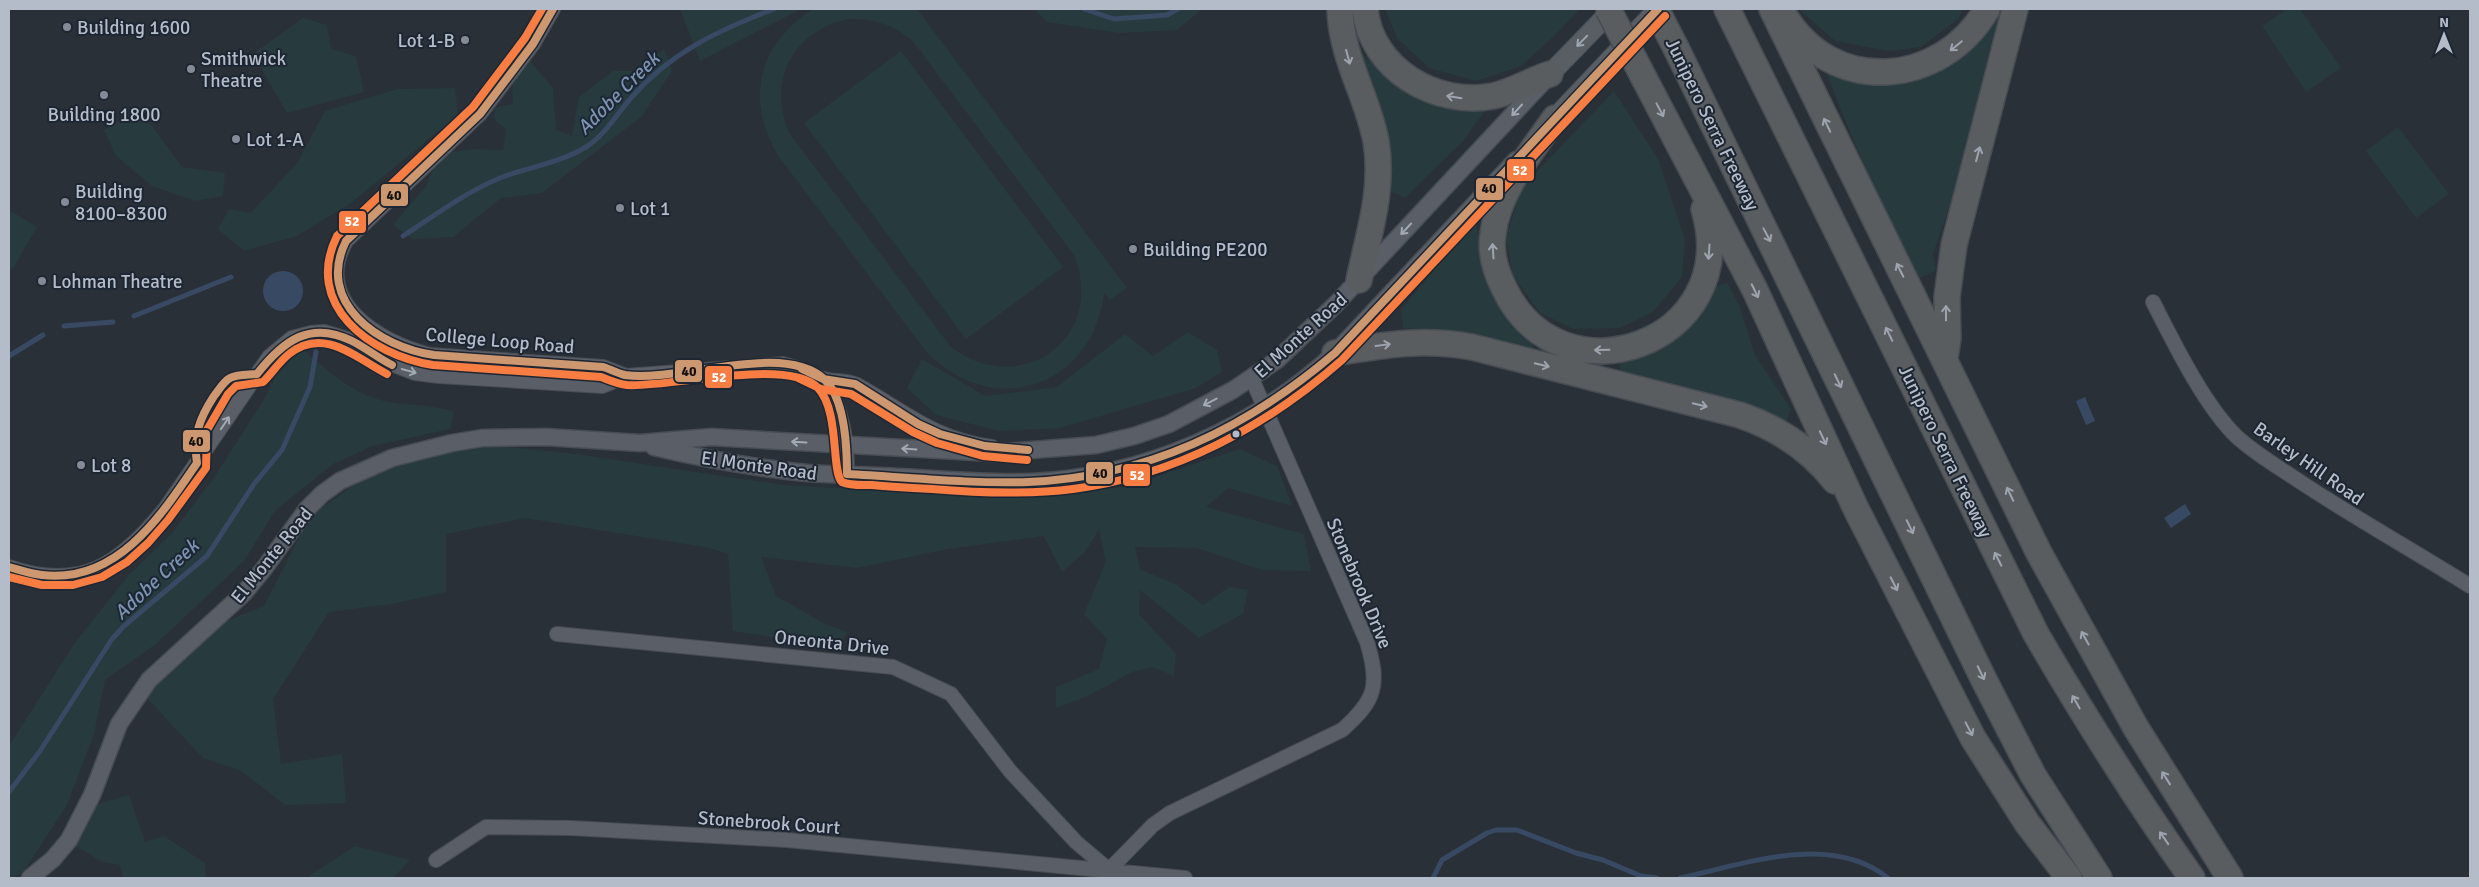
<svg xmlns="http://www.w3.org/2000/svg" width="2479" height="887" font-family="Signika,sans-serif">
	<rect width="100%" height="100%" fill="#2a3038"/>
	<path fill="#273a3e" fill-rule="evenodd" d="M 680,9 L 801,9 L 700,61 Z
		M 813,9 L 917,9 L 1127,288 L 1110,300 L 1104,293 C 1093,389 990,421 925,350 L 779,157 C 744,101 758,44 813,9 ZM 849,19 C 874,18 893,25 912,40 L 1074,255 C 1107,338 1021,400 951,347 L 789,133 C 767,79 793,31 849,19 Z
		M 1034,9 L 1202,9 L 1177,30 L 1119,33 L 1047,22 Z
		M 1385,9 L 1577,9 L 1578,11 L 1550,40 L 1521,66 L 1476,81 L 1429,68 L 1397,38 Z
		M 1799,9 L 1963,9 L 1958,19 L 1921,47 L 1889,51 L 1835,41 Z
		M 1992,9 L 2001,9 L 1970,149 L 1933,254 L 1936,270 L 1918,279 C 1883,208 1850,138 1823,63 L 1896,79 Z
		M 2287,9 L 2300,9 L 2341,68 L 2306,92 L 2262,26 Z
		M 303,18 L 327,25 L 331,49 L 356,56 L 364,92 L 287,113 L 253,54 Z
		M 1354,45 C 1366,58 1403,95 1420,98 C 1442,103 1466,98 1488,107 L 1463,141 L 1405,198 L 1385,189 Z
		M 664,49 L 672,71 L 641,117 L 542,193 L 501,198 L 453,237 L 413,239 L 393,225 L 426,186 L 440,154 L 472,149 L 503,150 L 506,129 L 495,121 L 494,108 L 513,104 L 512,83 L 530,61 L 553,88 L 556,130 L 572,136 L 579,97 L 613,71 L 638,71 Z
		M 901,51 L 1063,267 L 966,339 L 804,123 Z
		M 455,88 L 458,115 L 351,203 L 297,236 L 244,251 L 218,229 L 229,209 L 251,213 L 297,163 L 325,111 L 397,89 Z
		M 1614,91 L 1658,159 L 1685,240 L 1682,277 L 1653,312 L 1620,328 L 1573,329 L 1540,313 L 1513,276 L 1506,239 L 1521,188 Z
		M 131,114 L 150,123 L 182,167 L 225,173 L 223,196 L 195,201 L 152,186 L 116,156 L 104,130 Z
		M 2398,127 L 2449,194 L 2416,218 L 2366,151 Z
		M 9,210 L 37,227 L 14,267 L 9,270 Z
		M 1474,221 L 1481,239 L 1485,280 L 1539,355 L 1436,331 L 1403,328 L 1401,310 Z
		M 1727,283 L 1739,305 L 1755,355 L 1791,409 L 1785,425 L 1620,379 L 1620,358 L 1701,290 Z
		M 1188,332 L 1217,350 L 1222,372 L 1196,388 L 1060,428 L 999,431 L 936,415 L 907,388 L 922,359 L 985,396 L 1057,387 L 1125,334 L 1153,356 Z
		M 300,347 C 327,370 353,395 389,402 C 411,406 433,404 454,412 L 450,429 L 373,446 L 333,464 L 275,511 L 244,561 L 156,644 L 105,680 L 94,734 L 67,805 L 24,871 L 13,878 L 9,878 L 9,746 L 74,644 L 127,577 L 172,533 L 213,479 L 263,401 L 279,369 Z
		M 487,445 L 576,454 L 783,485 L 977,496 L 1125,487 L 1240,449 L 1277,466 L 1292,506 L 1228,488 L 1206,507 L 1304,534 L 1311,571 L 1262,570 L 1197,548 L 1135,547 L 1140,569 L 1177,585 L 1203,605 L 1229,587 L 1248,590 L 1243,614 L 1199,638 L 1140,590 L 1139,614 L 1176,654 L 1174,676 L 1152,667 L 1132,672 L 1088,696 L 1056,708 L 1056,687 L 1099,669 L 1107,639 L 1084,614 L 1106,562 L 1099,530 L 1085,552 L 1062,572 L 1044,536 L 948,549 L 857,568 L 761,557 L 776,596 L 827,625 L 848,632 L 838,647 L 733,631 L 728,554 L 710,548 L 525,518 L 446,534 L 446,592 L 392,604 L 329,612 L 273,699 L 281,764 L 342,754 L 346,803 L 285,805 L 241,771 L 203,758 L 147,698 L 190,635 L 264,606 L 309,517 L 381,466 Z
		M 129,795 L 145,842 L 164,836 L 205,863 L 206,878 L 123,878 L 120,865 L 102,862 L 73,844 L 87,807 Z
		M 355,846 L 410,860 L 393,878 L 306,878 Z"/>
	<path fill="#384963" d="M263 291a20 20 0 1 1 40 0a20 20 0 1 1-40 0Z
		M 2085,397 L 2095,421 L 2086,425 L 2076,401 Z
		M 2185,504 L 2191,514 L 2171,528 L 2164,518 Z"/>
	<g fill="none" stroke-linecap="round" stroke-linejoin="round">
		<path stroke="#384963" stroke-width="5" d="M 1084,9 L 1114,19 L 1167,15 L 1178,9
			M 403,236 C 434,216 466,192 500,178 C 528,167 560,163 586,147 C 605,135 616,115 631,98 C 671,52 719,30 774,9
			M 134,316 L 231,277
			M 64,326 L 113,322
			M 9,356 L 43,335
			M 9,792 L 40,751 L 112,639 L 124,626 L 207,556 L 254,484 L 282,450 L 310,387 L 316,352
			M 1433,878 L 1442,860 L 1487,833 L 1496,830 L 1517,830 L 1576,853 L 1603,860 L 1641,876 L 1657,878
			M 1680,878 C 1745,864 1830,832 1888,878"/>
		<g stroke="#484c53" stroke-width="16">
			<path id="minor" d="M 553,9 L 533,44 L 480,114 L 346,241 C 312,301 378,342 430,355 L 603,367 L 626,376
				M 2153,302 C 2174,343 2204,405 2237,437 C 2257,455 2280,468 2302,483 C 2357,519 2414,551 2470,586
				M 823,379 C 843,409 847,440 847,474
				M 9,567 C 82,592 119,564 165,509 L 269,357 L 292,338 L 311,333 L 324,332 L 350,340 L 376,358 L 415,373 L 439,376 L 602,386 L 626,376 L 783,364 C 798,367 809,374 823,379 C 834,382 847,380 857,385 C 906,412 933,439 992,447
				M 557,634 L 893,667 L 951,694 L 1010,771 L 1076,842 L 1109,870
				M 436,860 L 486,827 L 571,828 L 787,840 L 1185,878
				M 1109,875 L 1109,870 L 1153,825 L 1170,813 L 1342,730 C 1376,700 1380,685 1367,642 L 1252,379"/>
		</g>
		<g stroke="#484c53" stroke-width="19">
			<path id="tertiary" d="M 654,447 C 705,459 756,468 807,473 C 837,475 868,475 898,477 C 942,479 987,484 1031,482 C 1143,477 1253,429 1335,353 L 1516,160
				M 30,878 L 53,859 L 69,840 L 92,795 L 119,724 L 149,680 L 244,593 L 263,570 L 307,509 L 322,494 L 340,481 L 392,458 L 452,443 L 482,438 L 546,437 L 640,443 L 711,437 L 993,453 L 1096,445 L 1134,436 L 1169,424 L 1233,390 L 1277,360 L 1336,304 L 1544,81"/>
		</g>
		<g stroke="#484c53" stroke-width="21">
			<path id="secondary" d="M 1550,74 L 1613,9
				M 1555,118 L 1658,9"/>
		</g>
		<g stroke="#474c53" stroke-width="28">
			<path id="motorway" d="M 1340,9 C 1341,57 1367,95 1376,141 C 1384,189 1369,233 1359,280
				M 1365,9 C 1371,70 1437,107 1493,96 C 1513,92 1531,80 1550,74
				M 1727,9 L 2036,634 C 2085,718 2136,799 2192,878
				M 1772,9 L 2039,553 L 2136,728 L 2230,878
				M 1784,15 C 1832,96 1941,88 1987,9
				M 1677,50 L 1984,680 L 2033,775 L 2099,878
				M 1645,80 L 1755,290 L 1856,509 L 1973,738 L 2027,823 L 2069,878
				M 1555,118 C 1531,153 1498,190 1493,234 C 1490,252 1496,272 1504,288 C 1560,407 1744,344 1704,209
				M 1335,353 C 1383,345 1423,338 1472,347 L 1740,415 C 1778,428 1810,449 1835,481
				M 1945,358 L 1948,338 L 1947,297 L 1954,245 L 2015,9"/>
		</g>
		<use href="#minor" stroke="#5a5e66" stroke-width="14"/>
		<use href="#tertiary" stroke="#5a5e66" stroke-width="16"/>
		<use href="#secondary" stroke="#595d64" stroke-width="19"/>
		<use href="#motorway" stroke="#5a5d60" stroke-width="25"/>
		<g stroke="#474c53" stroke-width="28" stroke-linecap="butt">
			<path id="motorway-bridge" d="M 1608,9 L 1645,80
				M 1656,9 L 1677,50"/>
		</g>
		<use href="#motorway-bridge" stroke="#5a5d60" stroke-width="25"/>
		<g stroke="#1d2633" stroke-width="11">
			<path id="bus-1" d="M 553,9 L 533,44 L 480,114 L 346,241 C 315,303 379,347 434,355 L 603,367 C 610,369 617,373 625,375 C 677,383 782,341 824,379 C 845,398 847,448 847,474 C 907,477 968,484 1028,482 C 1147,477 1246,429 1335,353 L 1658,9
				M 802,369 L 823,379 L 855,384 L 918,424 L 940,434 L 985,446 L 1028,450
				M 9,567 C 20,570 31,574 42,575 C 117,584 161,516 197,463 C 193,436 199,419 214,396 C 219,390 223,382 230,378 C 238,374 248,375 257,374 C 283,341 310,320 352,341 C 366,348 378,358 392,365"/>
		</g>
		<g stroke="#1d2633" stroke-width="11">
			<path id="bus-2" d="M 542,9 L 525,38 L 473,107 L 337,236 C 303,305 370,355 433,365 L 601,377 C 609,380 617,384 627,385 C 670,388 788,357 818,388 C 840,411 831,472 842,482 C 851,486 862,485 872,485 C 892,487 912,488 932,489 C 979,493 1026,495 1073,489 C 1174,476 1266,427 1342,360 L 1665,16
				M 798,378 L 821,389 L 851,394 L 913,432 L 937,443 L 983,456 L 1027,460
				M 9,577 L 42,585 L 73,585 L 102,577 L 127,562 L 148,543 L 168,520 L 206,468 L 207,430 L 228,394 L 236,386 L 263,382 C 272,373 279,362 289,354 C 324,326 356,358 387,374"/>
		</g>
		<use href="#bus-1" stroke="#cd976f" stroke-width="8"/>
		<use href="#bus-2" stroke="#f77d43" stroke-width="8"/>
	</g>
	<defs><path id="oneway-shaft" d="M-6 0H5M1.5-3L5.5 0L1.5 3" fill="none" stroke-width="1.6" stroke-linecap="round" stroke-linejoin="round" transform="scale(1.25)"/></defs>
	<use stroke="#9da4b0" href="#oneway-shaft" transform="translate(1582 41) rotate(134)"/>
	<g stroke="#9ea4af">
		<use href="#oneway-shaft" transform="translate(1956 46) rotate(141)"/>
		<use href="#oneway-shaft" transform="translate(1348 57) rotate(75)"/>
		<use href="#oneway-shaft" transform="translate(1454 97) rotate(-171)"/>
		<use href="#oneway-shaft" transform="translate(1660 110) rotate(62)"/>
		<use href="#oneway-shaft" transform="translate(1827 125) rotate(-116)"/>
		<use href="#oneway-shaft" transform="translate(1978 154) rotate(-75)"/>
		<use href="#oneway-shaft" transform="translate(1767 235) rotate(62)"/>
		<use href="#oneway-shaft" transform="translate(1493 251) rotate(-94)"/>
		<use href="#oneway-shaft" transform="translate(1709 252) rotate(94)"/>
		<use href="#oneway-shaft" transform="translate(1900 270) rotate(-117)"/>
		<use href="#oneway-shaft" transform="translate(1755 291) rotate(64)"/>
		<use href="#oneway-shaft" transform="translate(1946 313) rotate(-90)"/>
		<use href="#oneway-shaft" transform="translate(1889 334) rotate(-116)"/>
		<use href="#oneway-shaft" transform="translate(1383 345) rotate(-8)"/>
		<use href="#oneway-shaft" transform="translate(1602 350) rotate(179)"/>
		<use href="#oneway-shaft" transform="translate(1542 365) rotate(14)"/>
		<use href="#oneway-shaft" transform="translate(1838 381) rotate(64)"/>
		<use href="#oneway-shaft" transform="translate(1700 405) rotate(14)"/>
		<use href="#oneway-shaft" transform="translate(1823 438) rotate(65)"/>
		<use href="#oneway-shaft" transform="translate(2010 494) rotate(-116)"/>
		<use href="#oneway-shaft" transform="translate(1910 527) rotate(64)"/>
		<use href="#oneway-shaft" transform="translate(1998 559) rotate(-117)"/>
		<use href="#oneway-shaft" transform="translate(1894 584) rotate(63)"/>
		<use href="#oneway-shaft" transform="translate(2085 638) rotate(-119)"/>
		<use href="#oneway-shaft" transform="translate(1981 673) rotate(64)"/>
		<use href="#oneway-shaft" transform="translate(2076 702) rotate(-120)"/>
		<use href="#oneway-shaft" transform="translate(1969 729) rotate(62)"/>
		<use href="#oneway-shaft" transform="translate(2166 778) rotate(-122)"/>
		<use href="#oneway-shaft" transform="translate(2164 838) rotate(-125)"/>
	</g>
	<g stroke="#a2a9b5">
		<use href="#oneway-shaft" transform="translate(1517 110) rotate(133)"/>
		<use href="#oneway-shaft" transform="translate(1406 229) rotate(133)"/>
		<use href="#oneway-shaft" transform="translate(409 371) rotate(15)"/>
		<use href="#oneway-shaft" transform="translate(1210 402) rotate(153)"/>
		<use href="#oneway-shaft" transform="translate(225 423) rotate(-56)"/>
		<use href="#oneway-shaft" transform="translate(799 442) rotate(-177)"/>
		<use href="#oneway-shaft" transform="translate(909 449) rotate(-176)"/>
	</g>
	<g fill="#848b96" stroke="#1d2633" stroke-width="2">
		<circle cx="67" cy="27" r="5"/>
		<circle cx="465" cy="40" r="5"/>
		<circle cx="191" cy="69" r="5"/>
		<circle cx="104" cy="95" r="5"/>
		<circle cx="236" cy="139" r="5"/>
		<circle cx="65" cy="202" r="5"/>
		<circle cx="620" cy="208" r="5"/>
		<circle cx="1133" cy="249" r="5"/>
		<circle cx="42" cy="281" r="5"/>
		<circle cx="81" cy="465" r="5"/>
	</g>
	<circle fill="#b4bcc9" stroke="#1d2633" stroke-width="2" cx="1236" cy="434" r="4.5"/>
	<g text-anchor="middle" stroke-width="4" stroke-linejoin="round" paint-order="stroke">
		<g font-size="19" fill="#b4bcc9" stroke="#1d2633" text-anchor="start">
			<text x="77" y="34">Building 1600</text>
			<text x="455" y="47" text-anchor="end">Lot 1-B</text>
			<text x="201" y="65">Smithwick<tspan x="201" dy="22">Theatre</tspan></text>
			<text x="104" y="121" text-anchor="middle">Building 1800</text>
			<text x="246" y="146">Lot 1-A</text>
			<text x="75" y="198">Building<tspan x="75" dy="22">8100–8300</tspan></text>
			<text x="630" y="215">Lot 1</text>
			<text x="1143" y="256">Building PE200</text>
			<text x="52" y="288">Lohman Theatre</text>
			<text x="91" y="472">Lot 8</text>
		</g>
		<g font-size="19" fill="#b4bcc9" stroke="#1d2633">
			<text transform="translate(1713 124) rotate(64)" y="7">Junipero Serra Freeway</text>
			<text transform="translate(1300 335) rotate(-42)" y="7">El Monte Road</text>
			<text transform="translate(500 340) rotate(5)" y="7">College Loop Road</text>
			<text transform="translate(1946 451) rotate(64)" y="7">Junipero Serra Freeway</text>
			<text transform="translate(2309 463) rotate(35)" y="7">Barley Hill Road</text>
			<text transform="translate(759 465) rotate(8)" y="7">El Monte Road</text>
			<text transform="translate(271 555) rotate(-51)" y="7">El Monte Road</text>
			<text transform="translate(1360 583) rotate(67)" y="7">Stonebrook Drive</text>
			<text transform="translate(832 642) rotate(6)" y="7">Oneonta Drive</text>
			<text transform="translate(769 822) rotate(4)" y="7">Stonebrook Court</text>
		</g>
		<g font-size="20" font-style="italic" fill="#7c92b1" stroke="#1d2633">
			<text transform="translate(618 93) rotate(-45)" y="7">Adobe Creek</text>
			<text transform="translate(156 579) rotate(-43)" y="7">Adobe Creek</text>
		</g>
	</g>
	<g stroke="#1d2633" stroke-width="2">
		<rect x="1506" y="158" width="29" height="24" rx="5" fill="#f77d43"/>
		<rect x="1475" y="177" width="29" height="24" rx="5" fill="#cd976f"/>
		<rect x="380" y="183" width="29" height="24" rx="5" fill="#cd976f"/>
		<rect x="338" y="210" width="29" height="24" rx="5" fill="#f77d43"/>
		<rect x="674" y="359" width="29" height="24" rx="5" fill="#cd976f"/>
		<rect x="704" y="365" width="29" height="24" rx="5" fill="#f77d43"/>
		<rect x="182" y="429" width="29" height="24" rx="5" fill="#cd976f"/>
		<rect x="1085" y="461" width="29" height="24" rx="5" fill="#cd976f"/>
		<rect x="1122" y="463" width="29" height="24" rx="5" fill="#f77d43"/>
	</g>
	<g font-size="14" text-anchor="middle" font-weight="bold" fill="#fff">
		<text x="1520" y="175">52</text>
		<text x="352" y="226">52</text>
		<text x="719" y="382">52</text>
		<text x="1137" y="480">52</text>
	</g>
	<g font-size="14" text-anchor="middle" font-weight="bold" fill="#111">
		<text x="1489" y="193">40</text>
		<text x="394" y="200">40</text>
		<text x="689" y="376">40</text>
		<text x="196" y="446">40</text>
		<text x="1100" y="478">40</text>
	</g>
	<rect width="2479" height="887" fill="none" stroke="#b4bcc9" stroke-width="20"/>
	<g transform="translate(2444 35)" stroke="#1d2633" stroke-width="4" paint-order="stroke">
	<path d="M0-4L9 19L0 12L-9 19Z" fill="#b4bcc9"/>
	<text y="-8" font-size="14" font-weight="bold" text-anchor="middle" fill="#b4bcc9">N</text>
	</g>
</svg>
